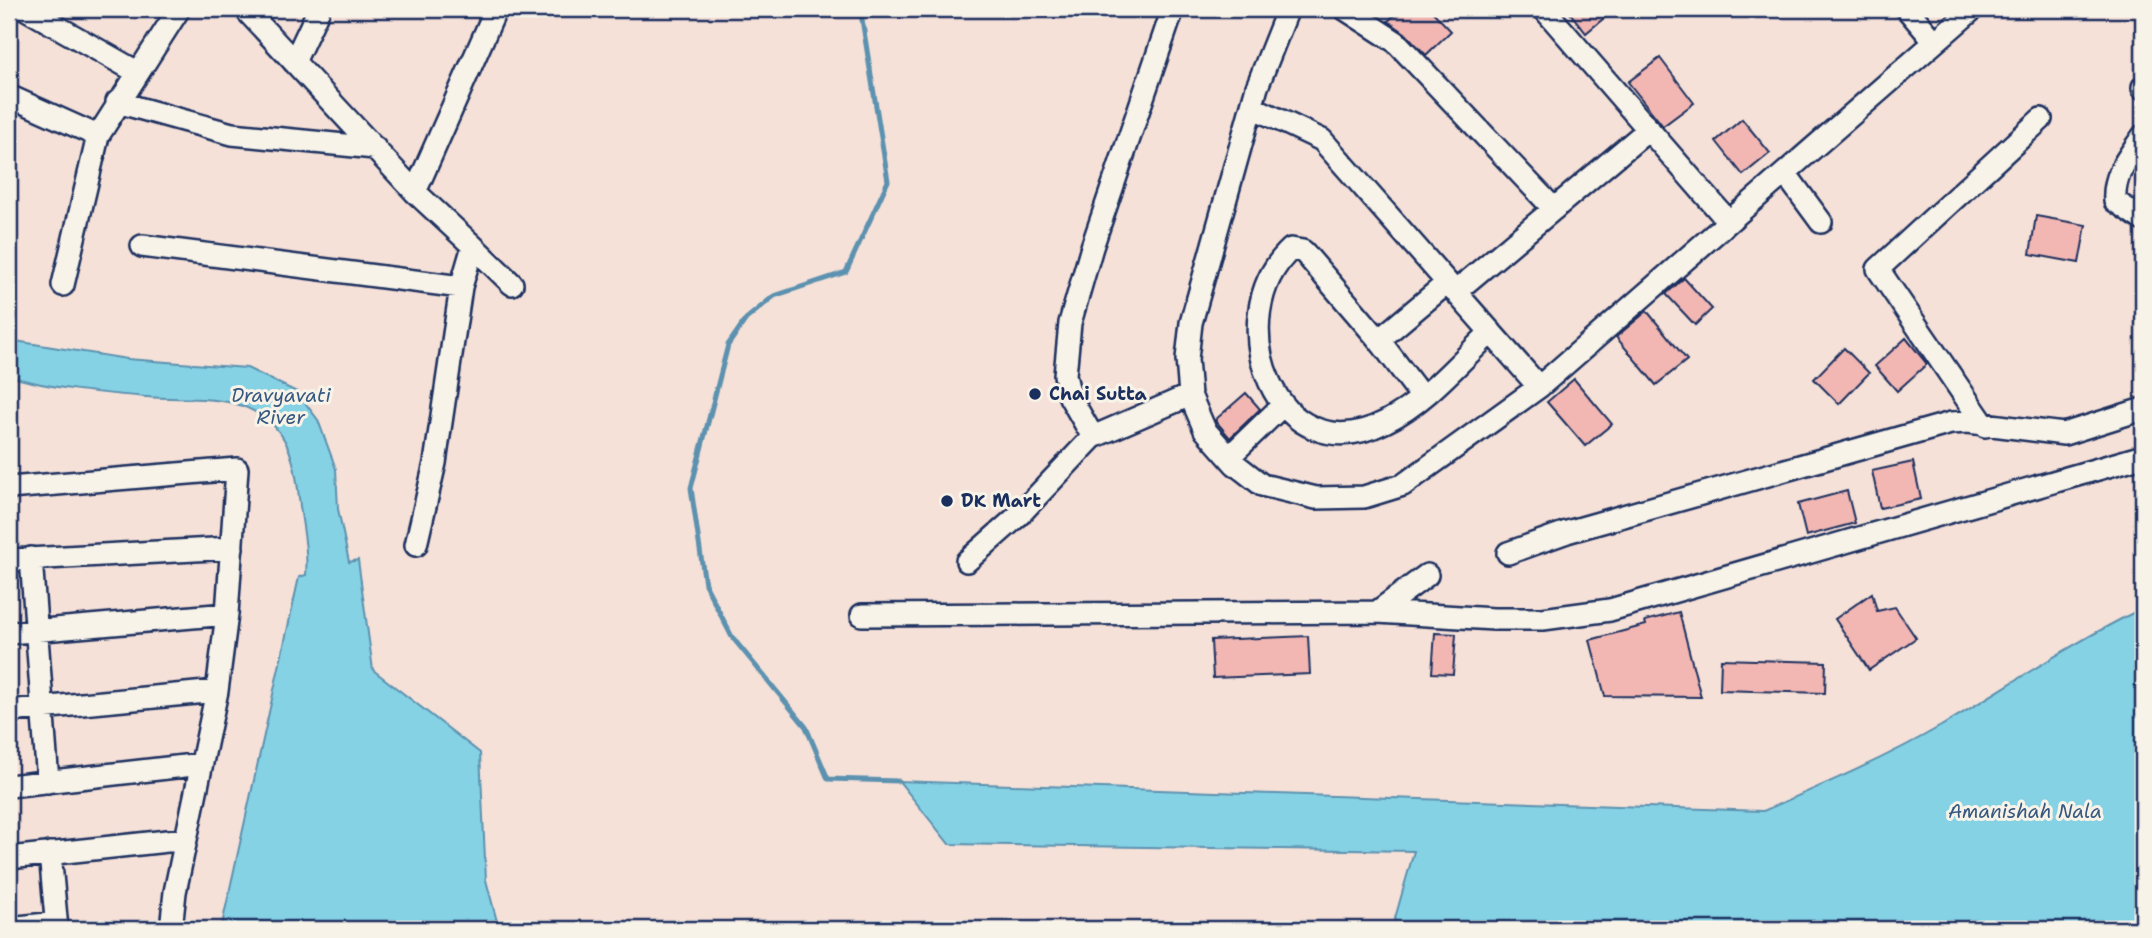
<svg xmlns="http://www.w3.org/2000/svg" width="2152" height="938" font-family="'Shantell Sans',sans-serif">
	<rect width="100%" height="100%" fill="#f6e1d8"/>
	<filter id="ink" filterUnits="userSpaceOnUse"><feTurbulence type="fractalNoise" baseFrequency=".0143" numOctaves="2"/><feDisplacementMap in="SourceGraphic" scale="14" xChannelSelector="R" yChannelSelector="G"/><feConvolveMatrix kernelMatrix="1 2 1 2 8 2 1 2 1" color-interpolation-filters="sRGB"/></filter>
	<g filter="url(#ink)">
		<path fill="#86d2e5" stroke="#5b91af" stroke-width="2" d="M 9,340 L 127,359 L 247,368 L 297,392 L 318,420 L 336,469 L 338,509 L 349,562 L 358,560 L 373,670 L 480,753 L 486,880 L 499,929 L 221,929 L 299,577 L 306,575 C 308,551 303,529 300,506 C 297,479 294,446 274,426 C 239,391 191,401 147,397 C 101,393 52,389 9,376 Z
			M 2143,608 L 2143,929 L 1392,929 L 1414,851 L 949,844 L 899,781 L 1763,811 C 1823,785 1884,759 1941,726 C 2008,686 2073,642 2143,608 Z"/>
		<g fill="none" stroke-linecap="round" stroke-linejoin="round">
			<path stroke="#5b91af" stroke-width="5" d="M 853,9 L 861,13 L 888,181 L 846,272 L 774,296 L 746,319 L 728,345 L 691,488 L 705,584 L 732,637 L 806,727 L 828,779 L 899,781"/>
		</g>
		<path fill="#f2b7b3" stroke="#1b2f5e" stroke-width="2" d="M 1401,9 L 1430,9 L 1451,31 L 1426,55 L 1405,33 L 1388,21 Z
			M 1567,9 L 1615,9 L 1586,33 Z
			M 1660,58 L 1694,103 L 1663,126 L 1628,82 Z
			M 1742,119 L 1770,153 L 1743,175 L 1716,141 Z
			M 2036,216 L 2086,225 L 2079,263 L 2030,254 Z
			M 1684,278 L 1712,309 L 1695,325 L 1666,294 Z
			M 1647,311 L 1687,360 L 1656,385 L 1616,337 Z
			M 1906,338 L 1927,364 L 1897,391 L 1875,366 Z
			M 1844,348 L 1869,373 L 1839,404 L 1814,379 Z
			M 1574,379 L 1612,424 L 1585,446 L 1547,402 Z
			M 1246,393 L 1260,409 L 1230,438 L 1215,420 Z
			M 1913,462 L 1921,499 L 1880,508 L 1872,471 Z
			M 1847,491 L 1855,523 L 1806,536 L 1798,504 Z
			M 1872,593 L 1877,611 L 1895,607 L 1916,638 L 1869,670 L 1835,619 Z
			M 1679,612 L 1701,697 L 1605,696 L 1590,640 L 1646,625 L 1645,621 Z
			M 1435,633 L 1456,634 L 1453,674 L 1432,673 Z
			M 1308,636 L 1310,674 L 1213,678 L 1211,640 Z
			M 1721,659 L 1826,662 L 1825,693 L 1720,690 Z"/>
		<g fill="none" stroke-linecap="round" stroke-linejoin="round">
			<g stroke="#1b2f5e" stroke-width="26">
				<path id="minor" d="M 26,9 L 137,72
					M 245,9 L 415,192 L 473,246 L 461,287 L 435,463 L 416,545
					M 1288,9 L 1257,87 L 1191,323 L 1187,359 L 1190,395 L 1205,430 L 1235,464 L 1262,485 L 1316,498 L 1364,497 L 1403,485 L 1539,387 L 1973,9
					M 1345,9 L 1396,42 L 1554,209
					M 1544,9 L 1728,221
					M 1907,9 L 1935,42
					M 294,62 L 319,9
					M 2143,87 L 2143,88
					M 9,96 L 98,136
					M 117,102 L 232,134 L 375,148
					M 1252,107 L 1322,140 L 1539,387
					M 2143,136 C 2128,158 2113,174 2115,201 L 2143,220
					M 1785,173 L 1821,222
					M 415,192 L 496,9
					M 142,246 L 461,287
					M 473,246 L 512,284
					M 1447,283 L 1379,340 L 1303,251 L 1291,249 C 1218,316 1275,478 1385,422 C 1426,402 1458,363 1491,332
					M 63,285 L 98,136 L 179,9
					M 1455,292 L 1649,129
					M 1379,340 L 1422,397
					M 1985,426 L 1878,269 L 2041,119
					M 1093,437 L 1070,397 L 1065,375 L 1070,323 L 1092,247 L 1173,9
					M 1229,457 L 1283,405
					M 9,488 L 237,469 L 227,614
					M 1508,553 L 1567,532 L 1951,423 L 1968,422 L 2064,434 L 2143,409
					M 31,558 L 48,782
					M 9,560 L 232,548
					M 967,561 L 1020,514 L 1093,437 L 1190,395
					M 1377,612 L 1427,575
					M 862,615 L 1377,612 L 1494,619 L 1543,619 L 1610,610 L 2143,456
					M 9,633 L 227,614 L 217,691
					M 9,711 L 217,691 L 175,892 L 171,929
					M 9,786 L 202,764
					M 50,853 L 57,929
					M 9,858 L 186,839
					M 9,928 L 56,923"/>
			</g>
			<use href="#minor" stroke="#f7f3e8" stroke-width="21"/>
		</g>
	</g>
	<g fill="#1b2f5e" stroke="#f7f3e8" stroke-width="2.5">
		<circle cx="1035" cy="394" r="7"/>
		<circle cx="947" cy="501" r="7"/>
	</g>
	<g text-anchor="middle" stroke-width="6" stroke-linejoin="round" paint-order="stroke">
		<g font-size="18" font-weight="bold" fill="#1b2f5e" stroke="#f7f3e8" text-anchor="start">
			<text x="1049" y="400">Chai Sutta</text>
			<text x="961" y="507">DK Mart</text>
		</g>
		<g font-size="19" font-style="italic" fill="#365880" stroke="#f7f3e8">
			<text x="281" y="402">Dravyavati<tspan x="281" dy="22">River</tspan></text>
			<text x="2025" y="818">Amanishah Nala</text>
		</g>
	</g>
	<rect width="2152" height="938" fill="none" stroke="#f7f3e8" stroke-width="35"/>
	<rect x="18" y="18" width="2117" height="903" fill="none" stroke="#1b2f5e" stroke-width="2.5" filter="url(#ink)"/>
</svg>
